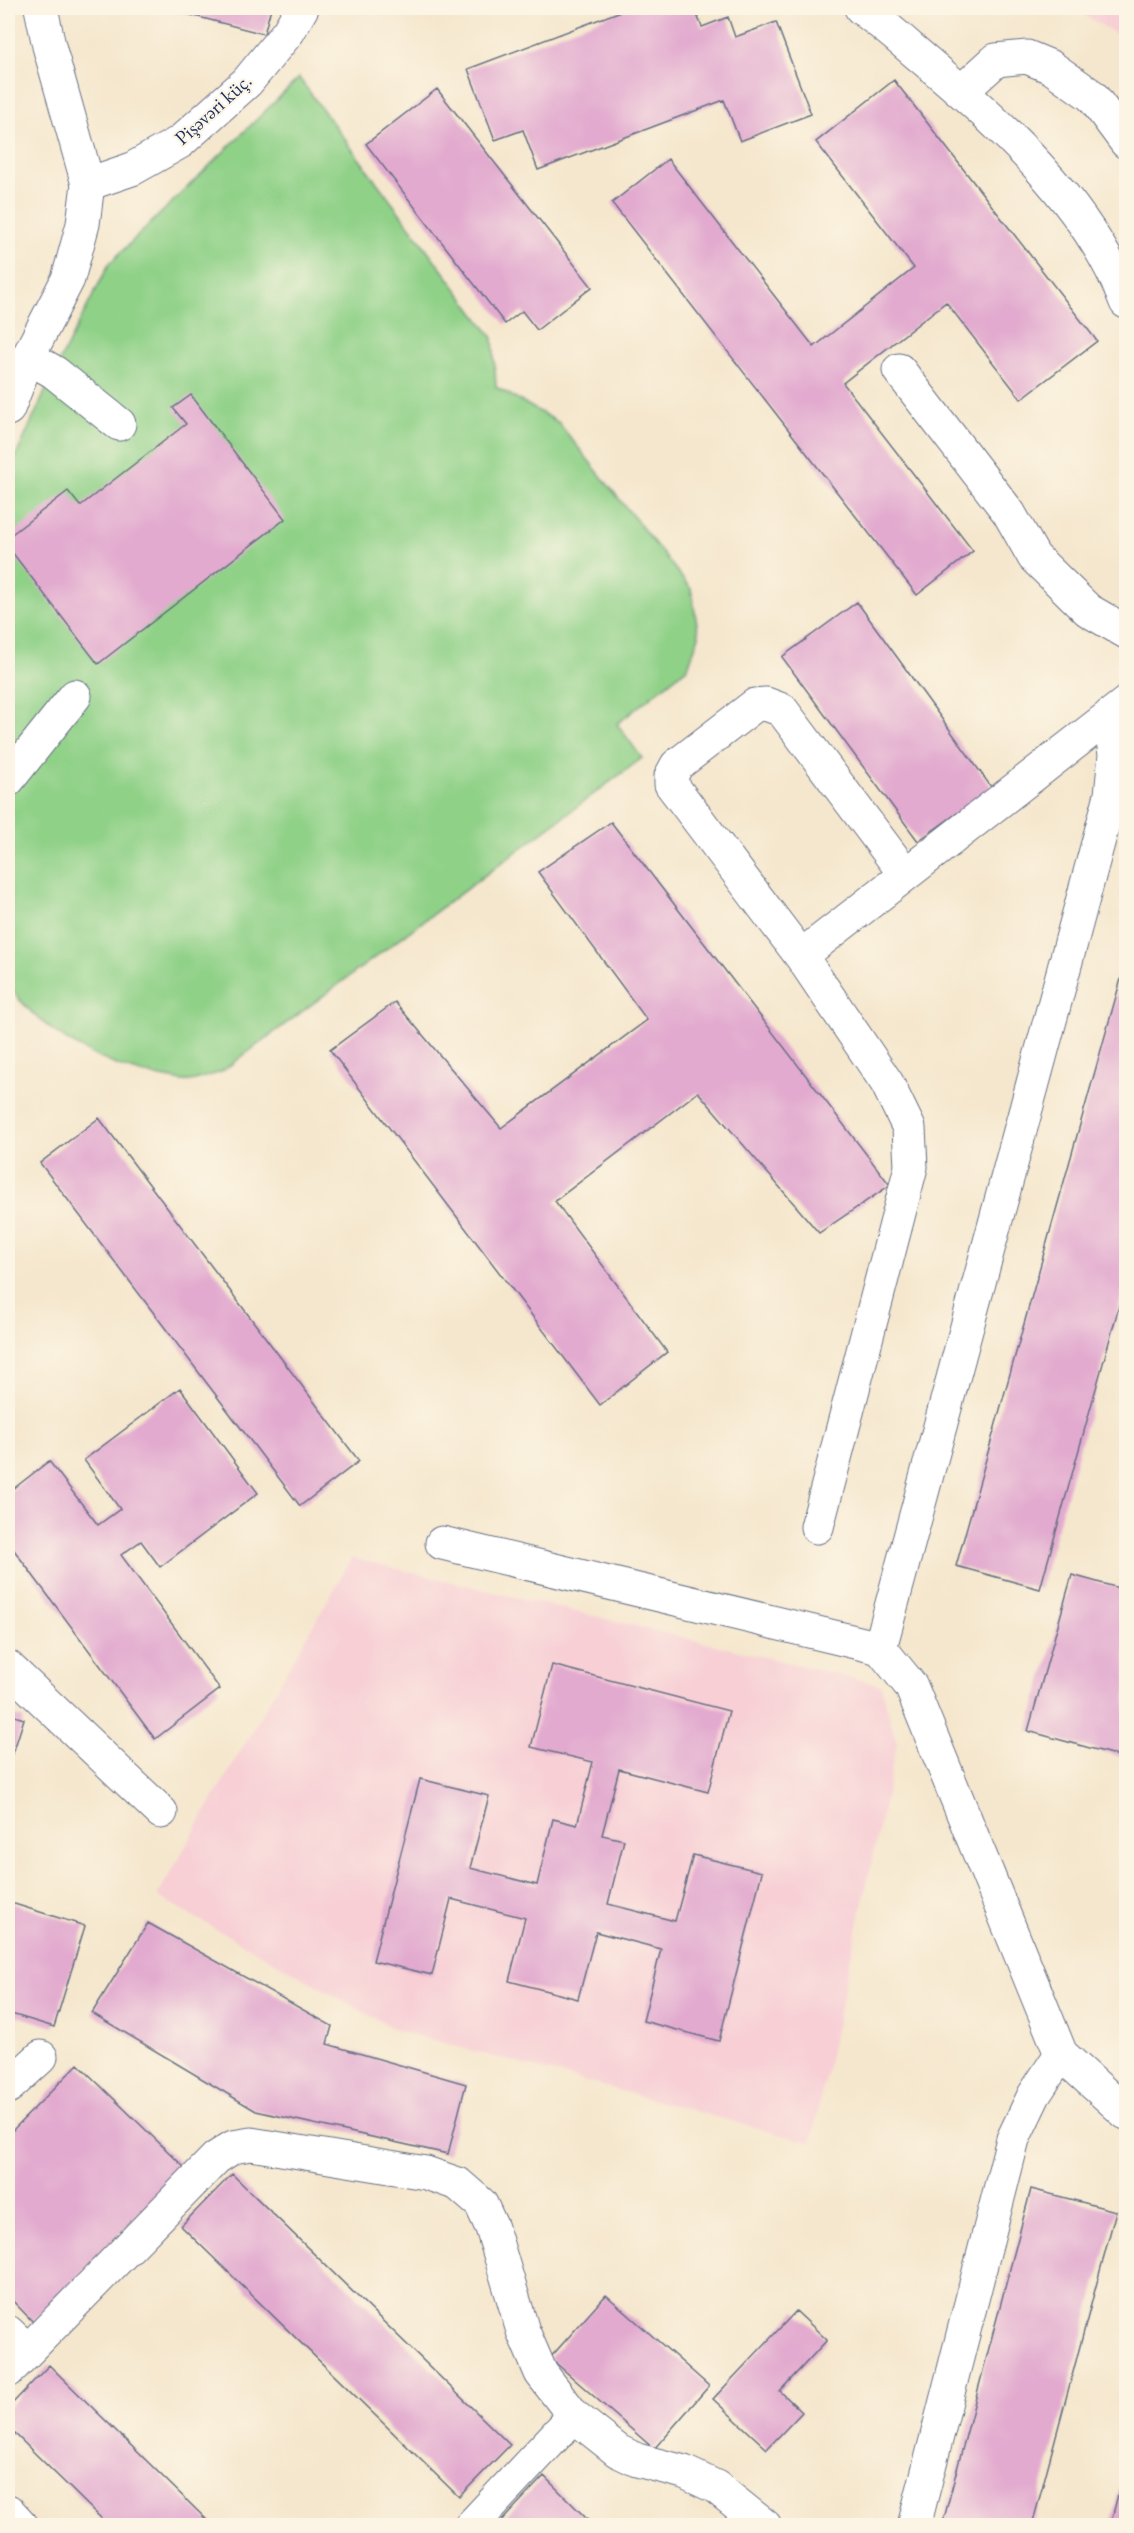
<svg xmlns="http://www.w3.org/2000/svg" width="1134" height="2533" font-family="'EB Garamond',serif">
	<rect width="100%" height="100%" fill="#fcf5e5"/>
	<filter id="ink" filterUnits="userSpaceOnUse"><feTurbulence type="fractalNoise" baseFrequency=".0167" numOctaves="2"/><feDisplacementMap in="SourceGraphic" scale="12" xChannelSelector="R" yChannelSelector="G"/><feConvolveMatrix kernelMatrix="1 2 1 2 8 2 1 2 1" color-interpolation-filters="sRGB"/></filter>
	<filter id="wash" filterUnits="userSpaceOnUse"><feTurbulence type="fractalNoise" baseFrequency=".008" numOctaves="4" result="noise"/><feDisplacementMap in="SourceGraphic" scale="24" xChannelSelector="R" yChannelSelector="G"/><feGaussianBlur stdDeviation="1.35" result="paint"/><feColorMatrix in="noise" values="0 0 0 0 0 0 0 0 0 0 0 0 0 0 0 0 0 1.4 0 .05"/><feComposite in="paint" operator="in"/></filter>
	<g filter="url(#wash)">
		<rect width="100%" height="100%" fill="#f5e7cd"/>
		<path fill="#f7cfd5" d="M 1072,8 L 1126,8 L 1126,40 Z
			M 352,1558 L 881,1685 L 897,1744 L 811,2143 L 396,2030 L 157,1896 Z"/>
		<path fill="#90d188" stroke="#568073" stroke-width="1.5" d="M 299,78 L 493,338 L 496,387 L 558,422 L 691,589 L 699,636 L 688,667 L 617,724 L 642,758 L 221,1072 C 211,1075 201,1079 190,1081 C 183,1082 174,1079 167,1078 C 108,1070 43,1034 8,985 L 8,474 L 54,372 L 109,264 Z"/>
		<g id="blocks">
			<path fill="#e2aacf" d="M 164,8 L 271,8 L 264,34 Z
				M 629,8 L 694,8 L 702,27 L 728,17 L 735,37 L 776,22 L 811,114 L 740,141 L 724,100 L 538,170 L 523,130 L 495,140 L 468,69 Z
				M 894,80 L 1097,341 L 1021,399 L 946,302 L 843,383 L 973,551 L 917,595 L 612,203 L 668,159 L 814,347 L 914,268 L 816,142 Z
				M 437,89 L 592,287 L 537,330 L 522,311 L 505,324 L 366,144 Z
				M 191,395 L 285,519 L 98,664 L 8,547 L 8,537 L 68,491 L 80,506 L 186,424 L 173,408 Z
				M 857,602 L 992,788 L 918,841 L 782,657 Z
				M 611,822 L 890,1185 L 819,1233 L 698,1092 L 555,1201 L 667,1352 L 600,1405 L 330,1050 L 395,1002 L 501,1128 L 647,1020 L 538,872 Z
				M 1126,961 L 1126,1281 L 1040,1589 L 956,1566 Z
				M 99,1118 L 359,1461 L 300,1506 L 40,1163 Z
				M 180,1388 L 258,1493 L 160,1567 L 141,1541 L 121,1555 L 220,1689 L 155,1739 L 8,1542 L 8,1493 L 49,1461 L 98,1525 L 120,1509 L 84,1460 Z
				M 1072,1575 L 1126,1590 L 1126,1758 L 1028,1731 Z
				M 552,1665 L 729,1711 L 708,1792 L 619,1769 L 602,1835 L 624,1840 L 608,1904 L 675,1921 L 693,1855 L 762,1872 L 719,2041 L 643,2021 L 661,1949 L 596,1932 L 578,1999 L 509,1981 L 525,1918 L 451,1899 L 432,1975 L 373,1961 L 420,1779 L 489,1796 L 470,1868 L 537,1885 L 553,1819 L 577,1825 L 593,1762 L 531,1747 Z
				M 8,1714 L 24,1719 L 8,1769 Z
				M 8,1902 L 85,1926 L 54,2027 L 8,2013 Z
				M 148,1923 L 332,2026 L 327,2044 L 466,2084 L 448,2154 L 256,2111 L 92,2013 Z
				M 78,2064 L 185,2168 L 33,2322 L 8,2296 L 8,2135 Z
				M 232,2174 L 510,2445 L 459,2497 L 181,2226 Z
				M 1031,2189 L 1116,2211 L 1032,2526 L 942,2526 Z
				M 606,2295 L 709,2386 L 654,2449 L 550,2358 Z
				M 796,2311 L 827,2340 L 780,2391 L 802,2412 L 767,2449 L 713,2399 Z
				M 49,2365 L 213,2526 L 109,2526 L 8,2427 L 8,2408 Z
				M 1126,2463 L 1126,2526 L 1110,2526 Z
				M 544,2476 L 594,2526 L 497,2526 Z"/>
		</g>
	</g>
	<g filter="url(#ink)">
		<use href="#blocks" fill-opacity="0" stroke="#676f85" stroke-width="1.5"/>
		<g fill="none" stroke-linecap="round" stroke-linejoin="round">
			<g stroke="#676f85" stroke-width="35">
				<path id="minor" d="M 861,8 C 882,23 901,40 921,57 C 999,122 1090,205 1126,302
					M 962,91 L 996,60 L 1027,57 L 1051,67 L 1092,96 L 1126,142
					M 88,184 L 132,169 L 180,142 L 247,82 L 288,32 L 302,8
					M 28,357 L 54,372 L 119,424
					M 899,370 L 1009,513 L 1034,557 L 1088,610 L 1126,632
					M 8,409 L 28,357 L 68,279 L 83,224 L 88,184 L 49,46 L 41,8
					M 8,780 L 75,696
					M 905,874 L 782,710 L 766,704 L 755,705 L 677,765 L 671,776 L 671,784 L 801,956 L 1126,703
					M 801,956 L 887,1083 L 909,1128 L 911,1167 L 817,1527
					M 442,1543 L 880,1648 L 911,1686 L 1061,2054 L 1034,2095 L 1013,2139 L 914,2526
					M 880,1648 L 1111,795 L 1115,755 L 1110,715
					M 8,1667 L 161,1812
					M 1061,2054 L 1126,2113
					M 8,2087 L 41,2057
					M 8,2332 L 27,2350
					M 8,2371 L 216,2158 L 233,2147 L 251,2144 L 426,2173 L 458,2184 L 481,2204 L 492,2228 L 523,2331 L 541,2373 L 574,2416 L 618,2451 L 637,2460 L 684,2472 L 716,2487 L 765,2526
					M 8,2511 L 22,2526
					M 471,2526 L 574,2416"/>
			</g>
			<use href="#minor" stroke="#fff" stroke-width="33"/>
		</g>
	</g>
	<g text-anchor="middle" stroke-width="4.5" stroke-linejoin="round" paint-order="stroke">
		<g font-size="20" fill="#1b2f5e" stroke="#fcf5e5">
			<text transform="translate(213 109) rotate(-42)" y="7">Pişəvəri küç.</text>
		</g>
	</g>
	<rect width="1134" height="2533" fill="none" stroke="#fcf5e5" stroke-width="30"/>
</svg>
